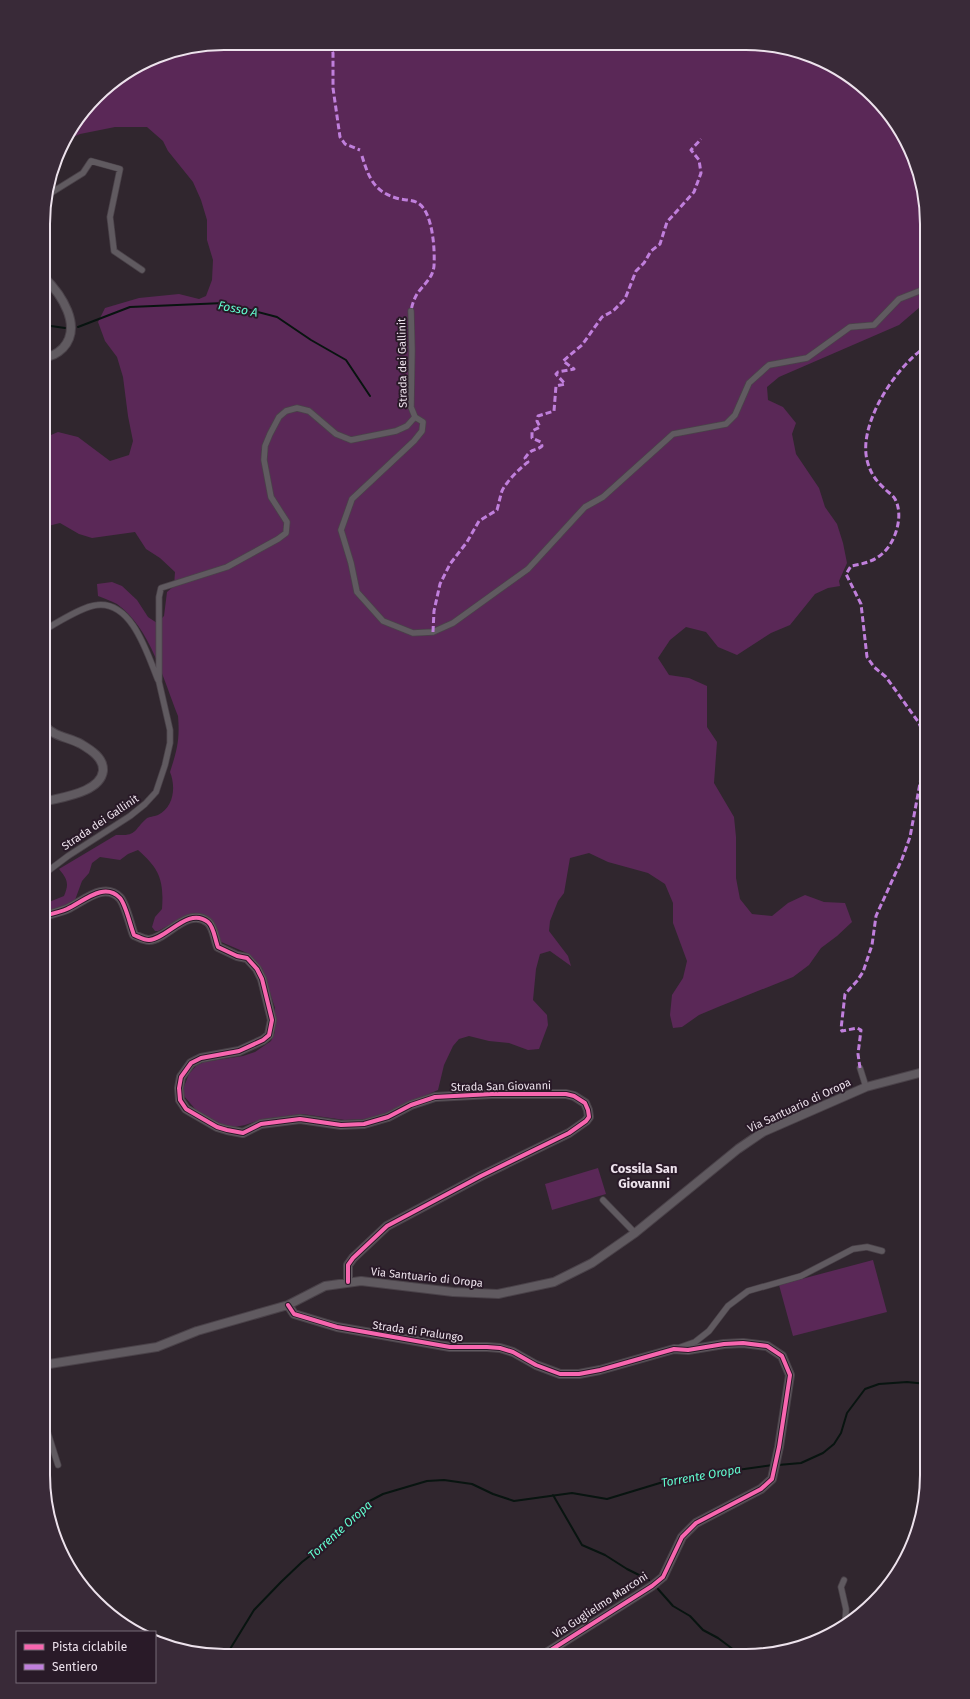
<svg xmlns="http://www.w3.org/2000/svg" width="970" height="1699" font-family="'Fira Sans',sans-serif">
	<rect width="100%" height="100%" fill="#30262e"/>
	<path fill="#5a2857" d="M 224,43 L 781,46 L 826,62 L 865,88 L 896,123 L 917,166 L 927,224 L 927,301 L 899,325 L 779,377 L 767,387 L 768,400 L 783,407 L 796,423 L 792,434 L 796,454 L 819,488 L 825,507 L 837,524 L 843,543 L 847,563 L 839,581 L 840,586 L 828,588 L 815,594 L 790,625 L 771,633 L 737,655 L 718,647 L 706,632 L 686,627 L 670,640 L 658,658 L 669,675 L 689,678 L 707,686 L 707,727 L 717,742 L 714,783 L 734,817 L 736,837 L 736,878 L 740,899 L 752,914 L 772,916 L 788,903 L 805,895 L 824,902 L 845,903 L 852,922 L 837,936 L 821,948 L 809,965 L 793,977 L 718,1007 L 699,1015 L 682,1027 L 673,1028 L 670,1015 L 672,995 L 683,978 L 687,961 L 673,923 L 673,903 L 665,884 L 648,873 L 608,862 L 589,853 L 570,858 L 564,893 L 558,901 L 550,921 L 549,931 L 568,956 L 571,966 L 550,951 L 540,954 L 536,969 L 533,1000 L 547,1015 L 548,1025 L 539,1049 L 528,1050 L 509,1043 L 489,1041 L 469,1036 L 459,1039 L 453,1046 L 444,1065 L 438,1090 L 379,1116 L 364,1119 L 345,1120 L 302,1114 L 263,1119 L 245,1125 L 235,1127 L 225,1126 L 196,1110 L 184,1096 L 183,1089 L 189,1074 L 196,1066 L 204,1062 L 243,1056 L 255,1052 L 271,1041 L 275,1032 L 275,1008 L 262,968 L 247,953 L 219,941 C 211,898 184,917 158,931 L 155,931 L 152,927 L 155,917 L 162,909 C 164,881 160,869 138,850 L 128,854 L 120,860 L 100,857 L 92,863 L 89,873 L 82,881 L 75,900 L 60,908 L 44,912 L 44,901 L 49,902 L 64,896 C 69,884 68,880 59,869 L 116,835 C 137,836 133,831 146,819 C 149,816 154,817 158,815 C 174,807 176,787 170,772 C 177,750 180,740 178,716 C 164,681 150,627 117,604 C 111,601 104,598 98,596 L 97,584 L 112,582 L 122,586 L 137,600 L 148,617 L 157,623 L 164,616 L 167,592 L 174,586 L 175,572 L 160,558 L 146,549 L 135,532 L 92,538 L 79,534 L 60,523 L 44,527 L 44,438 L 58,432 L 78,437 L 110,461 L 129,455 L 133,441 L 128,416 L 123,377 L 117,357 L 105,341 L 98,322 L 105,308 L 139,298 L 179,294 L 199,299 L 206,296 L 212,280 L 213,260 L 207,240 L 207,220 L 201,200 L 193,182 L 168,151 L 163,141 L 147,127 L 115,127 L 80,134 L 64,141 L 104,88 L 155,57 Z
		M 598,1168 L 606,1194 L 552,1210 L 545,1184 Z
		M 873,1260 L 887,1312 L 793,1336 L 779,1285 Z"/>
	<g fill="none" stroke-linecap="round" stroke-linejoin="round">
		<path stroke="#081410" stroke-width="2" d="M 44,325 L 65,328
			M 78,327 L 130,307 L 224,303 L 277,317 L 311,340 L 346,360 L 370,396
			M 778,1465 L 801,1463 L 823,1453 L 834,1444 L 841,1433 L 847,1413 L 865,1389 L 879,1384 L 907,1382 L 927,1384
			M 553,1495 L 582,1545 L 605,1555 L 627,1569 L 649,1580
			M 658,1589 L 673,1606 L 690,1616 L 703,1630 L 718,1638 L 742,1656
			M 227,1654 L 254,1610 L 281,1582 L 302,1562 L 332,1539 L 366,1503 L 383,1494 L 427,1481 L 444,1480 L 472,1484 L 493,1494 L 514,1501 L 572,1493 L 607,1499 L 673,1479 L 773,1465"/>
		<g stroke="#4a4249" stroke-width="7">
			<path id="street" d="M 46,196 L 83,173 L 91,161 L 120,169 L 110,217 L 114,251 L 142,270
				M 415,417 L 423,422 L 422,431 L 414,441 L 352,499 L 341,530 L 351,563 L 357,592 L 383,621 L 413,633 L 433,632 L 453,623 L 528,569 L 585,507 L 603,497 L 673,434 L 726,424 L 735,415 L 749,383 L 769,365 L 807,358 L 850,327 L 874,325 L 899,299 L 927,288
				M 44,630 C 57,623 83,606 97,605 C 132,601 147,653 158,680
				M 44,874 L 68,856 L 130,816 L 145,804 L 156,792 L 165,765 L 170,743 L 170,730 L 159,682 L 159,597 L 161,588 L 227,567 L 278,539 L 286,533 L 287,522 L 271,497 L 264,460 L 265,446 L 270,434 L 279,417 L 286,411 L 297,408 L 309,411 L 336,434 L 351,440 L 396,431 L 407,426 L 415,417 L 411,407 L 412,350 L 411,311
				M 860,1068 L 866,1087
				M 603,1200 L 635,1233
				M 678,1348 L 695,1342 L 709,1331 L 728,1306 L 748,1291 L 801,1276 L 853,1249 L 867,1247 L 882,1251
				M 43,1422 L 46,1427 L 58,1465
				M 844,1580 L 841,1587 L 846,1609 L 845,1626"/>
		</g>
		<g stroke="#4a4249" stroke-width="10">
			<path id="secondary" d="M 44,357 C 52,357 58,353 63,348 C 83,326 61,294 44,277
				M 44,802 C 61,797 100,793 103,771 C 104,758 91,750 81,744 C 68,737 54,737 44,725
				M 44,916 C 51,914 60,912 67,909 C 83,902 104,881 120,898 C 126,905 130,925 134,935 C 139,937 144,940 149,940 C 167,939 188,906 208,922 C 214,927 215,940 218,947 L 237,956 L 247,958 L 257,969 L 262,979 L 272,1020 L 269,1035 L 263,1040 L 239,1051 L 201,1058 L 191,1063 L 181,1077 L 179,1088 L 180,1100 L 186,1109 L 217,1127 L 227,1130 L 243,1133 L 261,1124 L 300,1119 L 341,1125 L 364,1124 L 388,1117 L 411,1105 L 435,1097 L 492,1094 L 566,1094 L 574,1096 L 585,1103 L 588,1110 L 589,1117 L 586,1121 L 569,1133 L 481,1176 L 387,1226 L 353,1258 L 348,1265 L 348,1282
				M 288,1305 L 294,1314 L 337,1327 L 450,1347 L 487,1347 L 500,1348 L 513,1352 L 536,1365 L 560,1374 L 579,1374 L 600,1370 L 674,1349 L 688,1350 L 724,1344 L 743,1343 L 767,1346 L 782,1356 L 790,1375 L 779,1447 L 772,1479 L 761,1489 L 696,1523 L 682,1537 L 663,1577 L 652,1586 L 543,1655
				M 43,1365 L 157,1347 L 197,1331 L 288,1305 L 325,1286 L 361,1281 L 453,1292 L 498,1294 L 554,1282 L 592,1263 L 635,1233 L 738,1149 L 763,1132 L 866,1087 L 927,1071"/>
		</g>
		<use href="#street" stroke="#605a60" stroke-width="5.5"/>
		<use href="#secondary" stroke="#605a60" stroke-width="8"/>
		<path stroke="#c07fdc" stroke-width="3" stroke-dasharray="6 3" stroke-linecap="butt" d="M 328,44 L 333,53 L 333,88 L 340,137 L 345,144 L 360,150
			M 362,156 C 369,179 375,193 400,199 C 406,200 413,200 418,203 C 433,212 435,250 434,266 C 433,278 423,285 417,294 C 414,299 412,305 411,311
			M 433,632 L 434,611 L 440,584 L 450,564 L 467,542 L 479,521 L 497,510 C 499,503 500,497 502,491 C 506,482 521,467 528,462 L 525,458 C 532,447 535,452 542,446 L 541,442 L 532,438 L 532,431 L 540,427 L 537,421 L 538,416 L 554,411 L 556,386 L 565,384 L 556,374 L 558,372 L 574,369 L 563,361 L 582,345 L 602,317 L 613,311 L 625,299 L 636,271 L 644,263 L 651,251 L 660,244 L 667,222 L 694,192 L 701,173 L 699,160 L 691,150 L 701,139
			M 860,1068 L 858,1054 L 861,1030 L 857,1028 L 842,1031 L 841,1029 L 845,994 L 857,981 L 863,972 L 872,945 L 876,916 L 902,859 L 910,837 L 926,751 L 925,738 L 919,723 L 886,677 L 874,667 L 867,657 L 861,604 L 846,574 L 851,566 C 862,564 873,562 882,554 C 896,542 904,515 895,499 C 892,494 887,492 884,488 C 875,480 870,472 867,460 C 858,423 897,365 927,346"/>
		<g stroke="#291a28" stroke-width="6">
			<path id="cycleway" d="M 44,916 C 51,914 60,912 67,909 C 83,902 104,881 120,898 C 126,905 130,925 134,935 C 139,937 144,940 149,940 C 167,939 188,906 208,922 C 214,927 215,940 218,947 L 237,956 L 247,958 L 257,969 L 262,979 L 272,1020 L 269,1035 L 263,1040 L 239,1051 L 201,1058 L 191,1063 L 181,1077 L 179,1088 L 180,1100 L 186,1109 L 217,1127 L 227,1130 L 243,1133 L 261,1124 L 300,1119 L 341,1125 L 364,1124 L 388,1117 L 411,1105 L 435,1097 L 492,1094 L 566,1094 L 574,1096 L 585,1103 L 588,1110 L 589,1117 L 586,1121 L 569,1133 L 481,1176 L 387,1226 L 353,1258 L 348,1265 L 348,1282
				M 288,1305 L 294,1314 L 337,1327 L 450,1347 L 487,1347 L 500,1348 L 513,1352 L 536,1365 L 560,1374 L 579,1374 L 600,1370 L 674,1349 L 688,1350 L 724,1344 L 743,1343 L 767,1346 L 782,1356 L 790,1375 L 779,1447 L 772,1479 L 761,1489 L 696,1523 L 682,1537 L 663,1577 L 652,1586 L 543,1655"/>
		</g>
		<use href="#cycleway" stroke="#f766af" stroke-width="4"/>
	</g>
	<g text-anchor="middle" stroke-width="4" stroke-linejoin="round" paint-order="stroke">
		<g font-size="11" fill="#ede2ec" stroke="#291a28">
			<text transform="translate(402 363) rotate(-91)" y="4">Strada dei Gallinit</text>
			<text transform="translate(100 822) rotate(-34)" y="4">Strada dei Gallinit</text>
			<text transform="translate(501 1086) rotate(-1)" y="4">Strada San Giovanni</text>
			<text transform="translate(799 1105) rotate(-25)" y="4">Via Santuario di Oropa</text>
			<text transform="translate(427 1277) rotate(6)" y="4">Via Santuario di Oropa</text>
			<text transform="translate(418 1331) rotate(8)" y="4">Strada di Pralungo</text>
			<text transform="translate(600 1605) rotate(-33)" y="4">Via Guglielmo Marconi</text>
		</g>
		<g font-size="12" font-style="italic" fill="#62fed0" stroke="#291a28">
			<text transform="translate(238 309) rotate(11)" y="4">Fosso A</text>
			<text transform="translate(701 1476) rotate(-10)" y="4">Torrente Oropa</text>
			<text transform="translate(340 1530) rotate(-42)" y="4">Torrente Oropa</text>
		</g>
		<g font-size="13" font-weight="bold" fill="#ede2ec" stroke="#291a28">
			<text x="644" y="1173">Cossila San<tspan x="644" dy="15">Giovanni</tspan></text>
		</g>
	</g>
	<path d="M0 0H970V1699H0ZM224 50H746A174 174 0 0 1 920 224V1475A174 174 0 0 1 746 1649H224A174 174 0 0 1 50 1475V224A174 174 0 0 1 224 50Z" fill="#392a38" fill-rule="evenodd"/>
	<path fill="none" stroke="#ede2ec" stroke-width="2" d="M224 50H746A174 174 0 0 1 920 224V1475A174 174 0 0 1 746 1649H224A174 174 0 0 1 50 1475V224A174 174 0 0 1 224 50Z"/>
	<rect x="16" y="1631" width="140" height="52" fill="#291a28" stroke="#776a76"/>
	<rect x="24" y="1644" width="20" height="6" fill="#f766af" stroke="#776a76"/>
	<text x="52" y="1651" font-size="12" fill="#ede2ec">Pista ciclabile</text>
	<rect x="24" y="1664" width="20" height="6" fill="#c07fdc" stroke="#776a76"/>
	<text x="52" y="1671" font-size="12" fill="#ede2ec">Sentiero</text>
</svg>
